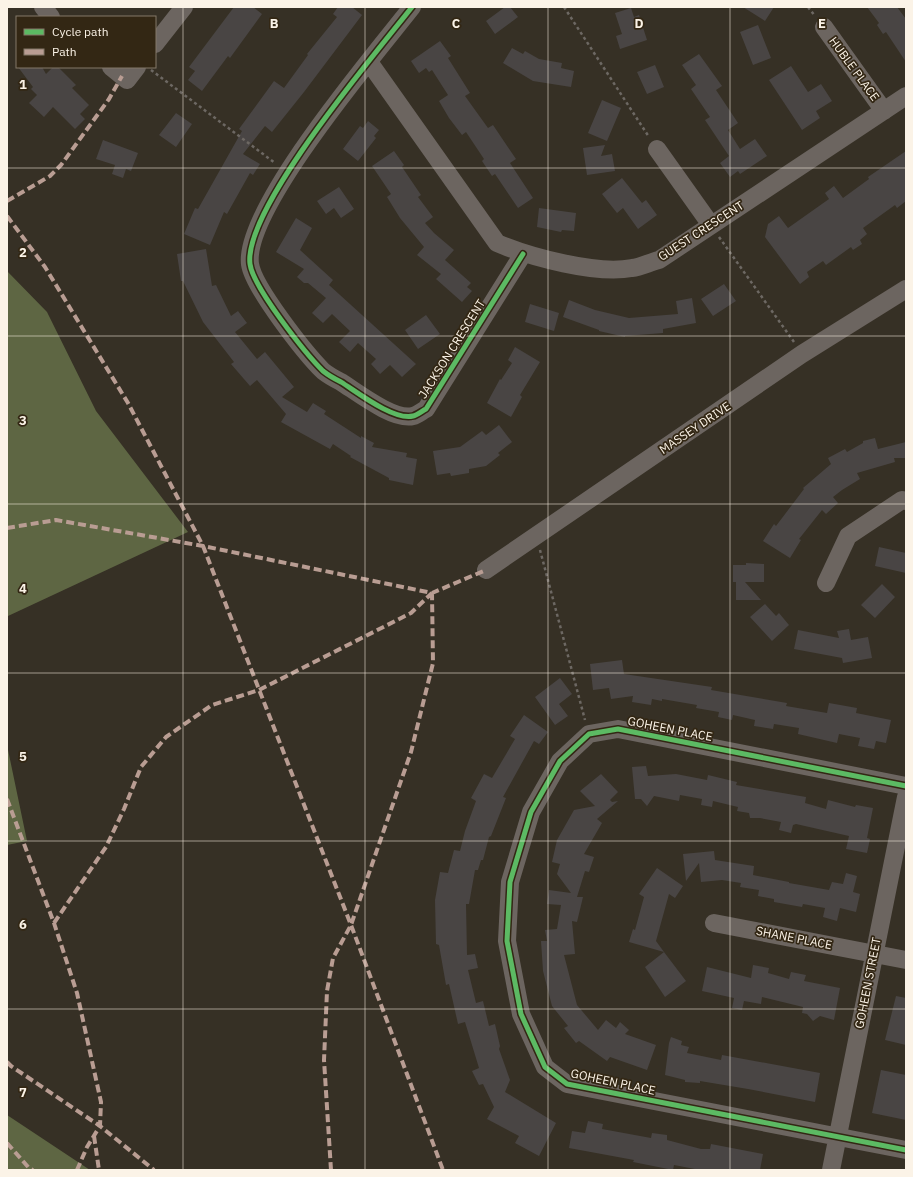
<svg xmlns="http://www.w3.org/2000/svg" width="913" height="1177" font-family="'IBM Plex Sans',sans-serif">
	<rect width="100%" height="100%" fill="#363025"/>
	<path fill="#5e6643" d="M 7,271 L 47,312 L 96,411 L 188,532 L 8,616 L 7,638 Z
		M 7,745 L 27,841 L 7,845 Z
		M 7,1115 L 90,1170 L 7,1170 Z"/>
	<path fill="#494544" d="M 234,7 L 253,7 L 262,14 L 230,58 L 228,56 L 202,91 L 188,80 L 195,71 L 189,67 Z
		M 338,7 L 352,7 L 362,15 L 304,92 L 272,132 L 265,126 L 243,154 L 260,164 L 253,175 L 250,173 L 227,214 L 224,212 L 210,245 L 184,234 L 195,208 L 198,209 L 242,131 L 239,129 L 274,81 L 284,88 L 308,55 L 307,54 L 337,17 L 333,14 Z
		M 505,7 L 510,7 L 518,17 L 495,34 L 486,21 Z
		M 743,7 L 774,7 L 765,21 Z
		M 867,7 L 897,7 L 906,19 L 906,62 L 886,32 L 883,34 L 877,25 L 879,23 Z
		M 631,8 L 634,17 L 639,15 L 647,40 L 620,49 L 616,36 L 622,34 L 615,13 Z
		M 758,25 L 771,58 L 753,65 L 740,32 Z
		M 440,41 L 451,56 L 448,58 L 470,93 L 465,96 L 488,128 L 493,125 L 516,159 L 510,163 L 533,198 L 518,208 L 495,174 L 492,176 L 482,161 L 484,159 L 466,132 L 462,135 L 449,118 L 439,101 L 448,95 L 432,70 L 429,72 L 426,68 L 419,73 L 411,61 Z
		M 512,48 L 523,54 L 525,51 L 539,59 L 562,63 L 561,68 L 574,71 L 571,87 L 533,81 L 503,63 Z
		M 699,54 L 722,86 L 716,90 L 738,123 L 728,130 L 740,149 L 755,139 L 767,156 L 740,174 L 738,171 L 730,177 L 720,163 L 729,156 L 705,120 L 710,117 L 691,89 L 696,85 L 682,65 Z
		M 655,65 L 664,87 L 647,94 L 637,72 Z
		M 791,66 L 808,92 L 821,84 L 832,101 L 816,111 L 820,118 L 802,130 L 769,80 Z
		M 18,67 L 42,67 L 46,74 L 53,67 L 58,67 L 76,85 L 72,88 L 89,105 L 80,114 L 85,119 L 75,129 L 53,107 L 44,117 L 29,103 L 37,95 L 31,89 L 33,87 Z
		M 602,100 L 621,108 L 607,141 L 588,133 Z
		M 176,113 L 192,124 L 176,147 L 159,135 Z
		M 368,121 L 379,130 L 374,136 L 376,138 L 358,161 L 343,149 L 360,126 L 363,128 Z
		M 103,140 L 138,153 L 131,171 L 126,169 L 123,178 L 112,174 L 115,165 L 96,159 Z
		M 605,145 L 601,156 L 612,154 L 615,171 L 587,175 L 583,148 Z
		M 394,151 L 404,165 L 402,167 L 421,195 L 418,197 L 433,217 L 425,223 L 434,233 L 454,250 L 445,260 L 471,283 L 467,287 L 472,291 L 462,302 L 436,279 L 441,274 L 417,255 L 424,247 L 400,218 L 387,197 L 391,194 L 372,166 Z
		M 906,151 L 906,201 L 897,208 L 895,205 L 863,228 L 867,234 L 860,240 L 862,244 L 853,250 L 851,247 L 826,265 L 823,261 L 807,272 L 809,277 L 800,284 L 765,237 L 768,224 L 779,216 L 788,228 L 829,199 L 825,193 L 834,186 L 843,198 L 869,179 L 868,177 Z
		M 622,178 L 642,203 L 646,200 L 657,215 L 638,229 L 623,208 L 617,213 L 602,194 Z
		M 339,187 L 354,209 L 341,218 L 334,208 L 326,214 L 317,201 Z
		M 539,208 L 576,213 L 574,231 L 562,230 L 561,232 L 537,227 Z
		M 296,218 L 312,228 L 300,250 L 333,280 L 329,285 L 416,364 L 402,377 L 390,365 L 380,374 L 371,364 L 376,359 L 358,343 L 350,352 L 339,342 L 350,331 L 332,314 L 323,323 L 312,313 L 326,298 L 308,283 L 304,283 L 297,277 L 304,269 L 276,252 Z
		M 206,249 L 212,286 L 216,285 L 231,316 L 238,311 L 247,323 L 235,332 L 257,359 L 265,352 L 294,387 L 282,397 L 307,412 L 313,403 L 326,411 L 324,414 L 361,438 L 361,436 L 374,443 L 372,447 L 407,453 L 406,457 L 417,459 L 413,485 L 389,480 L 389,478 L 350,457 L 351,456 L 333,444 L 330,449 L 281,422 L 286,414 L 257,380 L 250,386 L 231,364 L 234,362 L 203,322 L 183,281 L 181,281 L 177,254 Z
		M 724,284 L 736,301 L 713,316 L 701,299 Z
		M 692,298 L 696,323 L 663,329 L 663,333 L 625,336 L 625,337 L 599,331 L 599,330 L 563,317 L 569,300 L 595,310 L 629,318 L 678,314 L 676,301 Z
		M 530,304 L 559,313 L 554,331 L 525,322 Z
		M 426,315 L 440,334 L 418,349 L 405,330 Z
		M 515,347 L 540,362 L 520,395 L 522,397 L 511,417 L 487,403 L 500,379 L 501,380 L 512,363 L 508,360 Z
		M 499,425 L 512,442 L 498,453 L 500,455 L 486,466 L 469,469 L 469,473 L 451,476 L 450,473 L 437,475 L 433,451 L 460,447 L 482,431 L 486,435 Z
		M 875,438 L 878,449 L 906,442 L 906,458 L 894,458 L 895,462 L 857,473 L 860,479 L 842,490 L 833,497 L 838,503 L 826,514 L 822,510 L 799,539 L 801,540 L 790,558 L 763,541 L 774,524 L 776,526 L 804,489 L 803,488 L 831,464 L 828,458 L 845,449 L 847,452 L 863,443 L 863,441 Z
		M 879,547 L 906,553 L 906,573 L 875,566 Z
		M 746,563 L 764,564 L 764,582 L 745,582 L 761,600 L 736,600 L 736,582 L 733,582 L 733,565 L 746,565 Z
		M 882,584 L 895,597 L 875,618 L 861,605 Z
		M 765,604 L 776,616 L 779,613 L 789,625 L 772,641 L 750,617 Z
		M 849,629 L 851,640 L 868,637 L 872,658 L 843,663 L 842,658 L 794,649 L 798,630 L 839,638 L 837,631 Z
		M 622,660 L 624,674 L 712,687 L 711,690 L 787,703 L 786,706 L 827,713 L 829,703 L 857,708 L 856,713 L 891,720 L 886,743 L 876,741 L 874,749 L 858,746 L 860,738 L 839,734 L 837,743 L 798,734 L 799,728 L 774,724 L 773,729 L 754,726 L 755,720 L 733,715 L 732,720 L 718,717 L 719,712 L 696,708 L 697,705 L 662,699 L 662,701 L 652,699 L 651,705 L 632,702 L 633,696 L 611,699 L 609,688 L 593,690 L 590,664 Z
		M 560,678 L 572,694 L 559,704 L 568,716 L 555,725 L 535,697 Z
		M 524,715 L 548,732 L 539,744 L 534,741 L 503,797 L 506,798 L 491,836 L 489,837 L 483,860 L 481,860 L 478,870 L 475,870 L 469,904 L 466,904 L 467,955 L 475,954 L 478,968 L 468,970 L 476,1003 L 483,1001 L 489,1026 L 495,1024 L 500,1046 L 499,1049 L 510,1080 L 505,1092 L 556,1123 L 539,1156 L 515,1143 L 519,1136 L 487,1119 L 494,1107 L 483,1084 L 479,1085 L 472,1071 L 479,1068 L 465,1022 L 458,1024 L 449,984 L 446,985 L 439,945 L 436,944 L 435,900 L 440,872 L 448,873 L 454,850 L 460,851 L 465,831 L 476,801 L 471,798 L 484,774 L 492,778 L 515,739 L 510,736 Z
		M 646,766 L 648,776 L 676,774 L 707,780 L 708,775 L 737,782 L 736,785 L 806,797 L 805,803 L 826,809 L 828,800 L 855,807 L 856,805 L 873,808 L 867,838 L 870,839 L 867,853 L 846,849 L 849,836 L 796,824 L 793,825 L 791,833 L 779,830 L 781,822 L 760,818 L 750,818 L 749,813 L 737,811 L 738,807 L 713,801 L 712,807 L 701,805 L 702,799 L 680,795 L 679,801 L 654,796 L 647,806 L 641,799 L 635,799 L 632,767 Z
		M 601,774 L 618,792 L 610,800 L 612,802 L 618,801 L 597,819 L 602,823 L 584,854 L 594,857 L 589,872 L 585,871 L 577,897 L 583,897 L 577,922 L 572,921 L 575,954 L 564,955 L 577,1005 L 598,1030 L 606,1020 L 616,1028 L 620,1022 L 629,1030 L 625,1034 L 656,1045 L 647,1070 L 610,1057 L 607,1061 L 579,1041 L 576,1043 L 564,1028 L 568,1026 L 552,1006 L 543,971 L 541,941 L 547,941 L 545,930 L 557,929 L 561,905 L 547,904 L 549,890 L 571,893 L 557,874 L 560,864 L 552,862 L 557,840 L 574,810 L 595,806 L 580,791 Z
		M 714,851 L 715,860 L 754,866 L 753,875 L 789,882 L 789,883 L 829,890 L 832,882 L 843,884 L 846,873 L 857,876 L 853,892 L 860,894 L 856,912 L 840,908 L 837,921 L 823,917 L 825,908 L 803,904 L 802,907 L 774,902 L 774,899 L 758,896 L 759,890 L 740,887 L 741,883 L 722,880 L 701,882 L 699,863 L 686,881 L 683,854 Z
		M 657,868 L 683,886 L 675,898 L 669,894 L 656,941 L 664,952 L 629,942 L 633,929 L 635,930 L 644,897 L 639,894 Z
		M 664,952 L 686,981 L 665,997 L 645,967 Z
		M 753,965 L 769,968 L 768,973 L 789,979 L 791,972 L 806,975 L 804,981 L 840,988 L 834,1020 L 820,1016 L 813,1021 L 807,1014 L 802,1013 L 803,1007 L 762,997 L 761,1004 L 744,1001 L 742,1010 L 732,1008 L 734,998 L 702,991 L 707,967 L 751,978 Z
		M 896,996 L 906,998 L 906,1045 L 885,1040 Z
		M 671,1037 L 682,1041 L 681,1045 L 689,1047 L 687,1053 L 721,1060 L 722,1055 L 820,1073 L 815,1102 L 748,1089 L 700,1081 L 700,1083 L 685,1082 L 685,1080 L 665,1075 L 669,1043 Z
		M 881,1070 L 906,1075 L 906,1120 L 872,1113 Z
		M 588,1121 L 603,1124 L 602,1129 L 651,1138 L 652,1133 L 667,1135 L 667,1140 L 701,1149 L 710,1149 L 711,1144 L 763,1154 L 760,1170 L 700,1170 L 674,1165 L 673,1170 L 633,1162 L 634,1160 L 569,1148 L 572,1131 L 585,1133 Z"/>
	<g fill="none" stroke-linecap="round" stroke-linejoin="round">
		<path stroke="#6d6863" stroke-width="2.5" stroke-dasharray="3 3" stroke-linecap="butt" d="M 564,7 L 649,137
			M 808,7 L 815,16
			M 151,70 L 275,163
			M 719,237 L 794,342
			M 540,550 L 585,720"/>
		<path stroke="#6c6560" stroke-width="18" d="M 43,7 L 51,17
			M 412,7 C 376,53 243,209 250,264 C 253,287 305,353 323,371 C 328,375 335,379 341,382 C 357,392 394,421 413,416 C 417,415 422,411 426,409 L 523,254
			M 824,27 L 884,111
			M 155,44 L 184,7
			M 369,62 L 497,243 C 530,257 597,275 632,268 C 641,267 650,262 659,260 L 906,96
			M 111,67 L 127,80 L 137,67
			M 657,149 L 711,225
			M 486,570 L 802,354 L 906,289
			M 826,583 L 848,536 L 902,500 L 906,501
			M 906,786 L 618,729 L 589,734 L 560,761 L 531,812 L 510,882 L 507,941 L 521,1014 L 545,1067 L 567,1084 L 906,1150
			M 714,923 L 906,960
			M 831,1170 L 906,797"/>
		<path stroke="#b99d93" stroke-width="4" stroke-dasharray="8 4" stroke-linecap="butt" d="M 7,201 L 50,176 L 61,165 L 109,99 L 122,76
			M 7,216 L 45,267 L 128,403 L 203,546 L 351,925 L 443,1170
			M 7,528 L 56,520 L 203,546 L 432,593 L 486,570
			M 7,799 L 54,923 L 77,993 L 101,1102 L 100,1126 L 87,1147 L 77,1170
			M 54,923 L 106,847 L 124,809 L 141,767 L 166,737 L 212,705 L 259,690 L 411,613 L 432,593
			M 7,1062 L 11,1066 L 100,1126 L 154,1170
			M 94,1136 L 99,1170
			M 7,1143 L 29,1168 L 33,1170
			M 331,1170 L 324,1060 L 327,991 L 333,958 L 351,925 L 411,752 L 433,663 L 432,593"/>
		<g stroke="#332714" stroke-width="8">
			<path id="cycleway" d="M 412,7 C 376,53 243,209 250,264 C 253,287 305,353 323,371 C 328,375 335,379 341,382 C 357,392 394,421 413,416 C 417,415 422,411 426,409 L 523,254
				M 906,786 L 618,729 L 589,734 L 560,761 L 531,812 L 510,882 L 507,941 L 521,1014 L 545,1067 L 567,1084 L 906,1150"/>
		</g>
		<use href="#cycleway" stroke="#5cba63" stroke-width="5"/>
	</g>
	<path fill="none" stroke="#fbf3e7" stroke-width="1" stroke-opacity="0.55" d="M 183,7 L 183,1170M 365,7 L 365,1170M 548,7 L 548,1170M 730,7 L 730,1170M 7,168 L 906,168M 7,336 L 906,336M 7,504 L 906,504M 7,673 L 906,673M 7,841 L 906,841M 7,1009 L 906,1009"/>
	<g text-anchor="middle" stroke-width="3.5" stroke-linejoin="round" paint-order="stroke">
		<g font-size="12" fill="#fbf3e7" stroke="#332714">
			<text transform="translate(854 69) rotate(54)" y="4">HUBLE PLACE</text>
			<text transform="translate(701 231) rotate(-33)" y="4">GUEST CRESCENT</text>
			<text transform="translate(452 349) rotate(-58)" y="4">JACKSON CRESCENT</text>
			<text transform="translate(695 428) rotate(-34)" y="4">MASSEY DRIVE</text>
			<text transform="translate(670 729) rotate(11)" y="4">GOHEEN PLACE</text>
			<text transform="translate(794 938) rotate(11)" y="4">SHANE PLACE</text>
			<text transform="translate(868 983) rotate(-79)" y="4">GOHEEN STREET</text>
			<text transform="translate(613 1082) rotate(12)" y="4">GOHEEN PLACE</text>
		</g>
	</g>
	<g font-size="13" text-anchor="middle" font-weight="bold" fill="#fbf3e7" stroke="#332714" stroke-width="3.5" stroke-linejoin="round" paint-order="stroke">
		<text x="274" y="28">B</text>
		<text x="456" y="28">C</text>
		<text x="639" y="28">D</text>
		<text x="822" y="28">E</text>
		<text x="23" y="89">1</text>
		<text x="23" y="257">2</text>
		<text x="23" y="425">3</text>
		<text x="23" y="593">4</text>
		<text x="23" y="761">5</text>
		<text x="23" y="929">6</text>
		<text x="23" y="1097">7</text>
	</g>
	<rect width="913" height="1177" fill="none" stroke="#fbf3e7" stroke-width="16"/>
	<rect x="16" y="16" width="140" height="52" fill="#332714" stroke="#837968"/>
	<rect x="24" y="29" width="20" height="6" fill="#5cba63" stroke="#837968"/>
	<text x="52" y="36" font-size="12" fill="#fbf3e7">Cycle path</text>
	<rect x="24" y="49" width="20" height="6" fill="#b99d93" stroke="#837968"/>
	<text x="52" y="56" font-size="12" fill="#fbf3e7">Path</text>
</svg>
